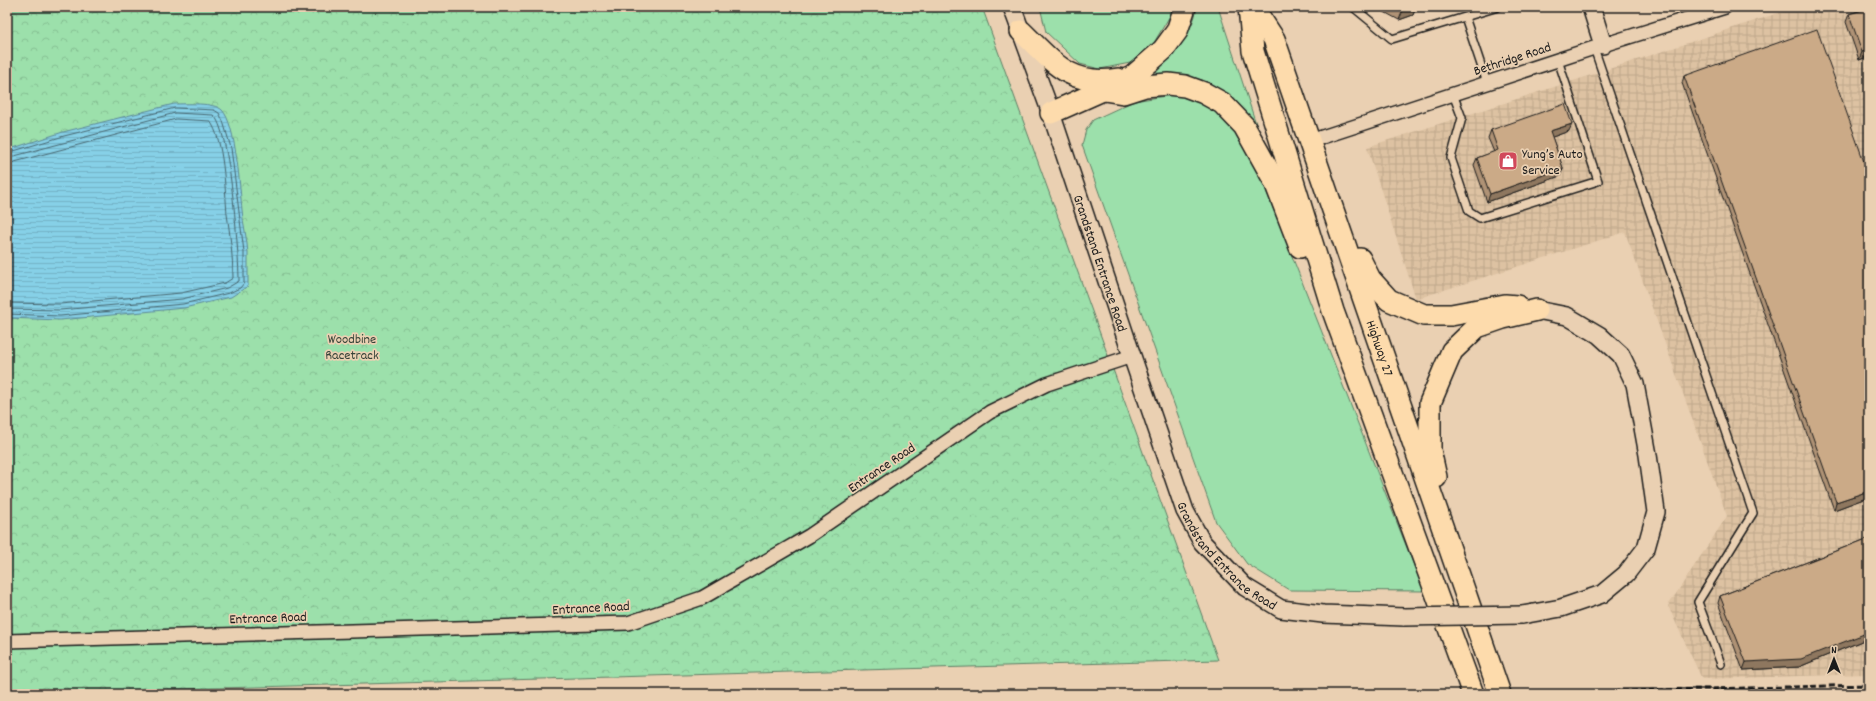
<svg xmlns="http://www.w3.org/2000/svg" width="1876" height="701" font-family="Dekko,sans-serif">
	<defs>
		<pattern id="industrial-grid" width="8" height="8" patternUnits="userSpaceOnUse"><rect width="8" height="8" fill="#ddc2a2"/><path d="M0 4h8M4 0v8" fill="none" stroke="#bda68b"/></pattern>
		<pattern id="forest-crowns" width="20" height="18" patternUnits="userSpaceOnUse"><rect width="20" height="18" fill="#9ce0ab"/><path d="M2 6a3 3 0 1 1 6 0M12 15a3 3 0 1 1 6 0" fill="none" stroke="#86c093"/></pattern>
		<pattern id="water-rules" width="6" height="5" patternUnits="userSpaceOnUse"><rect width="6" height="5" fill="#86d0e7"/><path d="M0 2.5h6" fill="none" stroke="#73b2c6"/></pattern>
	</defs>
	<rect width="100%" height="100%" fill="#ead0b2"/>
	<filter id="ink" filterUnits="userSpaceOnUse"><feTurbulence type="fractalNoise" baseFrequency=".025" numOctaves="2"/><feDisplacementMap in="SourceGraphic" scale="8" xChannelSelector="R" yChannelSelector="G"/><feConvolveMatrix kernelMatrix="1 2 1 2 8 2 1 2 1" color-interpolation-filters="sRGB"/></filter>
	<g filter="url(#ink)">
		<path fill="url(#industrial-grid)" d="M 1796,7 L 1869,7 L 1869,674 L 1702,679 L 1668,606 L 1727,516 L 1625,232 L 1416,299 L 1367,147 L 1576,80 Z"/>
		<path fill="#9ce0ab" stroke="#5c7e64" d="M 1040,7 L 1172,7 L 1171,14 L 1152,46 L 1130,63 L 1100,69 L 1080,64 L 1046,32 Z
			M 1197,7 L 1218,7 L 1259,133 L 1227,94 L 1202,80 L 1171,73 L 1153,76 C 1171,56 1193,34 1197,7 Z
			M 1184,93 L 1229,119 L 1258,170 L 1424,591 L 1289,590 L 1247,564 L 1216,522 L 1082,145 L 1086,130 L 1093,120 L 1134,101 Z"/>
		<path fill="url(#forest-crowns)" stroke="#5c7e64" d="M 7,7 L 982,7 L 1218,660 L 7,694 Z"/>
		<path fill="url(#water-rules)" stroke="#5c8896" d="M 174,104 C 186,104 214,102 222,110 C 236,124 240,189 242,210 C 243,224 247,238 248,253 C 248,264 248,275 248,286 L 231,297 L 184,308 L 60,320 L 7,318 L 7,150 L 63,132 Z"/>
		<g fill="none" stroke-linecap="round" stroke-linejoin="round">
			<path stroke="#46646d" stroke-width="1" d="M 7,153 L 64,136 L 175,108 L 214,110 L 219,113 L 223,121 L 231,148 L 244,252 L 244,283 L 240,288 L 229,293 L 183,304 L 60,316 L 7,314
				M 7,158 L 175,113 L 213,115 C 230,126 239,256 239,281 L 227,288 L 182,299 L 60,310 L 7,309
				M 7,164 L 176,119 L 210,121 C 224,140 225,190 227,214 C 230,235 233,256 233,278 L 225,283 L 181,293 L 60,304 L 7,303"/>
			<g stroke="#1c1c1c" stroke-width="10">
				<path id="service" d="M 1353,7 L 1392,39 L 1498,7
					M 1465,17 L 1487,83
					M 1594,48 L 1753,513 L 1698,602 L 1721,664
					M 1453,94 L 1462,118 L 1451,158 L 1469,211 L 1480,218 L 1598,181 L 1558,60"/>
			</g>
			<g stroke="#1c1c1c" stroke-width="16">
				<path id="minor" d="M 1310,141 L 1603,45 L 1725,7
					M 7,641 L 628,623 L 702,598 L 809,536 L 990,412 L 1047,384 L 1132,356"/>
			</g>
			<g stroke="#1c1c1c" stroke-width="20">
				<g id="tertiary">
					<path id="s1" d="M 1012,7 L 1051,113 L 1132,356 L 1185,511 L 1202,542 L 1245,587 L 1281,609 L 1323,614 L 1404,617"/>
					<path d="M 1591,7 L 1603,45"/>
					<path d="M 1522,615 L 1561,608 L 1602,594 L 1626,574 L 1646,548 L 1656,512 L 1648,455 L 1635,384 L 1621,355 L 1599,335 L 1567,316 L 1537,310"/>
				</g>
			</g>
			<g stroke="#1c1c1c" stroke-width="24">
				<g id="primary">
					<path d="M 1249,7 L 1253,51 L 1333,311 L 1473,694"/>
					<path id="s2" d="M 1253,7 L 1274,39 L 1500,694"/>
					<path d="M 1021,31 C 1053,62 1070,87 1118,79"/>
					<path d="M 1104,90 L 1123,93 L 1145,86 L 1168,84 L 1185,86 L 1204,93 L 1222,103 L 1244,126 L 1275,182 L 1300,247"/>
					<path d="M 1051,113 L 1132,77 L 1163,50 L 1177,31 L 1185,7"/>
					<path d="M 1360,259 L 1370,279 L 1389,300 L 1424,315 L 1451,315 L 1505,305 L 1517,306"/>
					<path d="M 1436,477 L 1430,450 L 1430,403 L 1452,351 L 1477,327 L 1503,318 L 1537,310"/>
				</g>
			</g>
			<use href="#service" stroke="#ead0b2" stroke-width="7"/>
			<use href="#minor" stroke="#ead0b2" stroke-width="13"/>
			<use href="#tertiary" stroke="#ead0b2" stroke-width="17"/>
			<use href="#primary" stroke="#fddbac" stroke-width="21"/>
			<path stroke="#1c1c1c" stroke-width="3" stroke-dasharray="6 3" stroke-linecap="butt" d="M 1505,694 L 1869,685"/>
			<g stroke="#1c1c1c" stroke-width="20" stroke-linecap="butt">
				<path id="tertiary-bridge" d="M 1404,617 L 1522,615"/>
			</g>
			<use href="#tertiary-bridge" stroke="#ead0b2" stroke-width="17"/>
		</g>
		<path fill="#af9274" stroke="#1c1c1c" d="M 1375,7 L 1416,7 L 1413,15 L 1399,20 Z
			M 1869,8 L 1869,62 L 1867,57 L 1859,60 L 1846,22 L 1849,14 Z
			M 1684,76 L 1869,176 L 1869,497 L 1834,510 L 1682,83 Z
			M 1491,130 L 1569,131 L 1552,137 L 1563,168 L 1560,176 L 1487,202 L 1474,165 L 1477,158 L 1494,152 L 1488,138 Z
			M 1869,538 L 1869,638 L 1799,667 L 1743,670 L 1718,603 L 1720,596 Z"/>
		<path fill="#8e775e" stroke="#1c1c1c" d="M 1411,7 L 1416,7 L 1413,15 L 1399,20 L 1403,10 Z
			M 1869,49 L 1869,52 L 1867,57 L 1859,60 L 1862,52 Z
			M 1572,124 L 1569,131 L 1547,139 L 1550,131 Z
			M 1563,168 L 1560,176 L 1487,202 L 1490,194 Z
			M 1869,491 L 1869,497 L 1834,510 L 1836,502 Z
			M 1869,632 L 1869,638 L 1799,667 L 1743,670 L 1746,662 Z"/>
		<path fill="#cbaa87" stroke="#1c1c1c" d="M 1397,7 L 1411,7 L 1403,10 Z
			M 1869,8 L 1869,49 L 1862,52 L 1849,14 Z
			M 1817,29 L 1869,176 L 1869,491 L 1836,502 L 1684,76 Z
			M 1565,104 L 1572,124 L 1550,131 L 1563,168 L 1490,194 L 1477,158 L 1498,150 L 1491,130 Z
			M 1869,538 L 1869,632 L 1801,659 L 1746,662 L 1720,596 Z"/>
	</g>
	<defs>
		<g id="shop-square" transform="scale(1)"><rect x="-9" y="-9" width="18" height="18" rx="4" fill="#d1495b" stroke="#ead0b2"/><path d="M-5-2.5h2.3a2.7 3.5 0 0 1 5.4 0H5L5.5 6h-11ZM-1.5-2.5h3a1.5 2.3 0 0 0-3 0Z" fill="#fff"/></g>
	</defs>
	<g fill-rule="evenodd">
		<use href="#shop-square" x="1508" y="161"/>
	</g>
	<g text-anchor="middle" stroke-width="3.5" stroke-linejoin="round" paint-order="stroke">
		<g font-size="14" fill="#1c1c1c" stroke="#ead0b2">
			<text transform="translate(1512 58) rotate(-18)" y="5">Bethridge Road</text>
			<text dy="5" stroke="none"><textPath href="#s1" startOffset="271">Grandstand Entrance Road</textPath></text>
			<text dy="5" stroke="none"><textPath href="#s2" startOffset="365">Highway 27</textPath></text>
			<text transform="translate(881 467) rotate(-34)" y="5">Entrance Road</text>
			<text dy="5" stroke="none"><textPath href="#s1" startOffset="595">Grandstand Entrance Road</textPath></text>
			<text transform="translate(591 607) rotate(-3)" y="5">Entrance Road</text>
			<text transform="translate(268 617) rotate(-2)" y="5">Entrance Road</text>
		</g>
		<g font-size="14" fill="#1c1c1c" stroke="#ead0b2" text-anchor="start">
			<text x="1522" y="158">Yung’s Auto<tspan x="1522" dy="16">Service</tspan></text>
		</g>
		<g font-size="14" fill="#364339" stroke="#ead0b2">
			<text x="352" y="343">Woodbine<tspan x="352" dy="16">Racetrack</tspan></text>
		</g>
	</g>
	<rect width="1876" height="701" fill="none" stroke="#ead0b2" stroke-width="24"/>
	<rect x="12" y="12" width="1852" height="677" fill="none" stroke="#1c1c1c" stroke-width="1.5" filter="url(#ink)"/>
	<g transform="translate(1834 659)" stroke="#ead0b2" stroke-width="3" paint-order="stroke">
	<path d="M0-3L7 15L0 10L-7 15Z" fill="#1c1c1c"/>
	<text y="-6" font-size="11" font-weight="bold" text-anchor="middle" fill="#1c1c1c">N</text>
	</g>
</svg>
